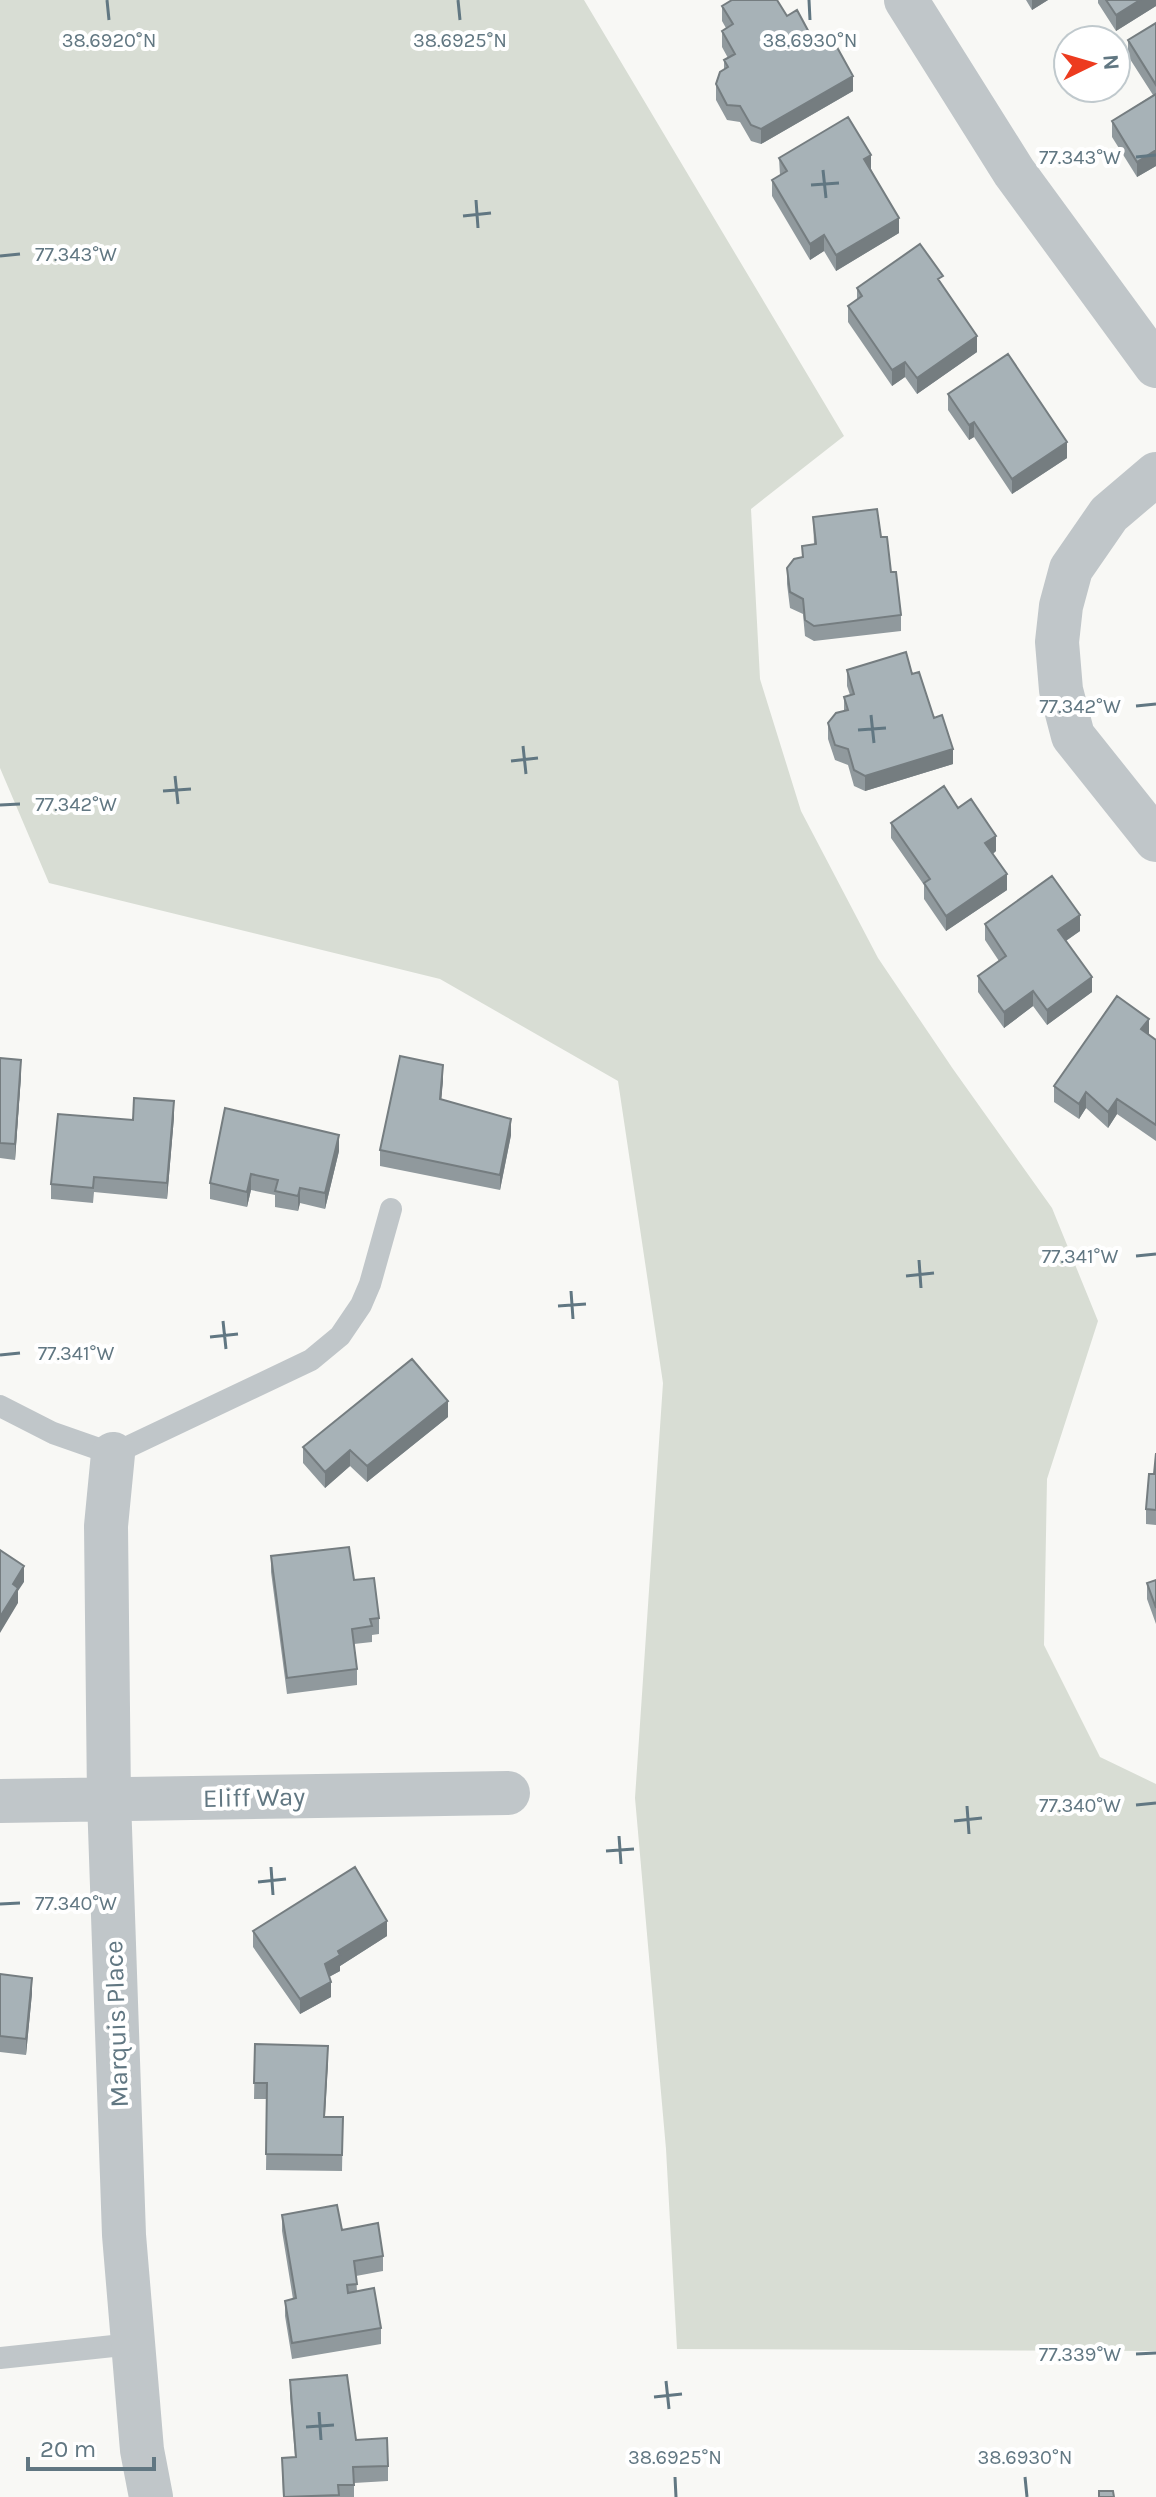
<svg xmlns="http://www.w3.org/2000/svg" width="1156" height="2497" font-family="Karla,sans-serif">
	<rect width="100%" height="100%" fill="#f8f8f5"/>
	<path fill="#d8ddd4" d="M 0,0 L 584,0 L 844,436 L 751,509 L 760,679 L 801,811 L 878,958 L 953,1069 L 1052,1208 L 1098,1321 L 1047,1479 L 1044,1645 L 1100,1757 L 1156,1784 L 1156,2351 L 677,2349 L 666,2149 L 635,1798 L 663,1383 L 618,1081 L 440,979 L 49,883 L 0,768 Z"/>
	<g fill="none" stroke-linecap="round" stroke-linejoin="round">
		<path stroke="#c0c6c9" stroke-width="22" d="M 0,1406 L 53,1433 L 113,1454 L 311,1360 L 340,1336 L 361,1305 L 370,1284 L 391,1209
			M 0,2358 L 132,2344"/>
		<path stroke="#c0c6c9" stroke-width="44" d="M 906,0 L 1014,172 L 1156,366
			M 1156,474 L 1109,514 L 1071,569 L 1061,606 L 1057,642 L 1061,690 L 1073,736 L 1156,840
			M 113,1454 L 106,1526 L 109,1799 L 124,2235 L 142,2450 L 151,2497
			M 0,1801 L 508,1793"/>
	</g>
	<path fill="#90999d" d="M 1026,0 L 1048,0 L 1032,10 Z
		M 1098,0 L 1156,0 L 1156,6 L 1116,31 L 1098,3 Z
		M 722,6 L 787,16 L 818,49 L 853,91 L 761,144 L 751,141 L 740,122 L 727,120 L 716,100 L 716,84 L 724,69 L 724,60 L 728,58 L 722,47 L 722,31 L 726,28 L 722,21 Z
		M 1156,23 L 1156,166 L 1137,177 L 1112,137 L 1112,121 L 1153,95 L 1128,56 L 1128,40 Z
		M 779,158 L 871,169 L 899,233 L 836,271 L 824,251 L 810,260 L 772,196 L 772,180 L 780,175 Z
		M 943,286 L 977,352 L 917,394 L 905,377 L 892,386 L 848,322 L 848,306 L 857,300 L 857,288 Z
		M 948,394 L 1067,458 L 1012,494 L 974,437 L 969,440 L 948,410 Z
		M 813,517 L 881,537 L 891,572 L 901,615 L 901,631 L 814,641 L 805,636 L 803,614 L 790,608 L 787,584 L 787,568 L 802,558 L 802,546 L 814,544 Z
		M 847,670 L 912,674 L 934,718 L 953,764 L 865,791 L 854,786 L 848,765 L 835,760 L 828,739 L 828,723 L 844,711 L 844,697 L 850,695 L 847,686 Z
		M 958,808 L 996,851 L 993,854 L 1007,890 L 946,931 L 924,899 L 924,885 L 891,838 L 891,823 Z
		M 985,924 L 1080,931 L 1066,941 L 1092,992 L 1047,1025 L 1033,1006 L 1004,1028 L 978,992 L 978,976 L 999,961 L 985,940 Z
		M 1149,1035 L 1156,1040 L 1156,1141 L 1117,1114 L 1108,1128 L 1086,1108 L 1079,1119 L 1054,1102 L 1054,1086 Z
		M 0,1058 L 21,1076 L 15,1160 L 0,1158 Z
		M 443,1080 L 441,1099 L 511,1135 L 500,1190 L 380,1166 L 380,1150 Z
		M 174,1117 L 167,1199 L 94,1192 L 93,1203 L 51,1199 L 51,1184 L 133,1120 Z
		M 339,1151 L 325,1209 L 300,1203 L 298,1211 L 275,1207 L 275,1195 L 251,1190 L 247,1207 L 210,1199 L 210,1183 Z
		M 448,1417 L 367,1482 L 350,1466 L 325,1488 L 303,1463 L 303,1447 Z
		M 1156,1453 L 1156,1525 L 1146,1524 L 1146,1509 L 1154,1474 Z
		M 271,1556 L 354,1580 L 379,1618 L 379,1634 L 372,1635 L 372,1642 L 354,1644 L 357,1669 L 357,1685 L 287,1694 L 271,1572 Z
		M 1156,1580 L 1156,1624 L 1147,1599 L 1147,1583 Z
		M 253,1931 L 387,1936 L 340,1966 L 340,1971 L 329,1977 L 331,1997 L 300,2014 L 253,1947 Z
		M 0,1974 L 32,1993 L 26,2055 L 0,2052 Z
		M 255,2044 L 328,2061 L 324,2117 L 343,2117 L 342,2171 L 266,2170 L 267,2099 L 254,2099 Z
		M 282,2215 L 342,2230 L 383,2256 L 383,2271 L 356,2276 L 357,2291 L 381,2328 L 381,2344 L 292,2359 L 285,2316 L 285,2301 L 293,2299 L 282,2231 Z
		M 290,2380 L 356,2440 L 388,2466 L 388,2481 L 354,2483 L 354,2497 L 283,2497 L 282,2458 L 295,2457 L 290,2396 Z"/>
	<path fill="#757d80" d="M 1032,0 L 1048,0 L 1032,10 Z
		M 1140,0 L 1156,0 L 1156,6 L 1116,31 L 1116,15 Z
		M 853,76 L 853,91 L 761,144 L 761,129 Z
		M 1156,150 L 1156,166 L 1137,177 L 1137,162 Z
		M 871,155 L 871,171 L 864,159 Z
		M 899,218 L 899,233 L 836,271 L 836,255 Z
		M 824,235 L 824,251 L 810,260 L 810,244 Z
		M 977,336 L 977,352 L 917,394 L 917,378 Z
		M 905,362 L 905,377 L 892,386 L 892,370 Z
		M 974,422 L 974,437 L 969,440 L 969,425 Z
		M 1067,442 L 1067,458 L 1012,494 L 1012,479 Z
		M 953,749 L 953,764 L 865,791 L 865,776 Z
		M 996,836 L 996,851 L 985,859 L 985,843 Z
		M 1007,874 L 1007,890 L 946,931 L 946,916 Z
		M 1080,915 L 1080,931 L 1058,946 L 1058,930 Z
		M 1092,977 L 1092,992 L 1047,1025 L 1047,1010 Z
		M 1033,991 L 1033,1006 L 1004,1028 L 1004,1012 Z
		M 1149,1019 L 1149,1035 L 1141,1029 Z
		M 21,1060 L 21,1076 L 15,1160 L 15,1144 Z
		M 443,1065 L 443,1080 L 440,1115 L 440,1099 Z
		M 1086,1092 L 1086,1108 L 1079,1119 L 1079,1104 Z
		M 1117,1099 L 1117,1114 L 1108,1128 L 1108,1112 Z
		M 174,1101 L 174,1117 L 167,1199 L 167,1183 Z
		M 511,1119 L 511,1135 L 500,1190 L 500,1175 Z
		M 339,1135 L 339,1151 L 325,1209 L 325,1193 Z
		M 251,1174 L 251,1190 L 247,1207 L 247,1192 Z
		M 300,1188 L 300,1203 L 298,1211 L 298,1196 Z
		M 448,1401 L 448,1417 L 367,1482 L 367,1466 Z
		M 350,1450 L 350,1466 L 325,1488 L 325,1472 Z
		M 24,1566 L 24,1582 L 18,1591 L 18,1603 L 0,1633 L 0,1617 L 13,1584 Z
		M 387,1921 L 387,1936 L 340,1966 L 340,1971 L 325,1979 L 325,1964 L 338,1951 Z
		M 32,1978 L 32,1993 L 26,2055 L 26,2039 Z
		M 331,1982 L 331,1997 L 300,2014 L 300,1999 Z
		M 328,2046 L 328,2061 L 324,2133 L 324,2117 Z"/>
	<path fill="#a7b2b7" stroke="#757d80" stroke-width="2" d="M 732,0 L 777,0 L 787,16 L 797,10 L 818,49 L 833,40 L 853,76 L 761,129 L 751,125 L 740,106 L 727,105 L 716,84 L 720,72 L 728,67 L 724,60 L 735,54 L 722,31 L 733,24 L 722,6 Z
		M 1106,0 L 1140,0 L 1116,15 Z
		M 1156,23 L 1156,85 L 1128,40 Z
		M 1156,94 L 1156,150 L 1137,162 L 1112,121 Z
		M 848,117 L 871,155 L 864,159 L 899,218 L 836,255 L 824,235 L 810,244 L 772,180 L 787,171 L 779,158 Z
		M 920,244 L 943,276 L 938,279 L 977,336 L 917,378 L 905,362 L 892,370 L 848,306 L 862,296 L 857,288 Z
		M 1008,354 L 1067,442 L 1012,479 L 974,422 L 969,425 L 948,394 Z
		M 877,509 L 881,537 L 887,537 L 891,572 L 896,572 L 901,615 L 814,626 L 805,620 L 803,599 L 790,592 L 787,568 L 794,559 L 803,557 L 802,546 L 816,544 L 813,517 Z
		M 906,652 L 912,674 L 919,672 L 934,718 L 942,715 L 953,749 L 865,776 L 854,770 L 848,749 L 835,745 L 828,723 L 836,713 L 848,710 L 844,697 L 854,694 L 847,670 Z
		M 944,786 L 958,808 L 971,799 L 996,836 L 985,843 L 1007,874 L 946,916 L 924,883 L 930,879 L 891,823 Z
		M 1052,876 L 1080,915 L 1058,930 L 1092,977 L 1047,1010 L 1033,991 L 1004,1012 L 978,976 L 1006,956 L 985,924 Z
		M 1117,996 L 1149,1019 L 1141,1029 L 1156,1040 L 1156,1125 L 1117,1099 L 1108,1112 L 1086,1092 L 1079,1104 L 1054,1086 Z
		M 400,1056 L 443,1065 L 440,1099 L 511,1119 L 500,1175 L 380,1150 Z
		M 0,1058 L 21,1060 L 15,1144 L 0,1143 Z
		M 134,1098 L 174,1101 L 167,1183 L 94,1177 L 93,1188 L 51,1184 L 58,1114 L 133,1120 Z
		M 225,1108 L 339,1135 L 325,1193 L 300,1188 L 298,1196 L 275,1191 L 278,1180 L 251,1174 L 247,1192 L 210,1183 Z
		M 412,1359 L 448,1401 L 367,1466 L 350,1450 L 325,1472 L 303,1447 Z
		M 1156,1453 L 1156,1510 L 1146,1509 L 1149,1474 L 1154,1474 Z
		M 349,1547 L 354,1580 L 374,1578 L 379,1618 L 370,1619 L 372,1626 L 352,1629 L 357,1669 L 287,1678 L 271,1556 Z
		M 0,1550 L 24,1566 L 13,1584 L 18,1588 L 0,1617 Z
		M 1156,1580 L 1156,1608 L 1147,1583 Z
		M 355,1867 L 387,1921 L 338,1951 L 340,1955 L 325,1964 L 331,1982 L 300,1999 L 253,1931 Z
		M 0,1974 L 32,1978 L 26,2039 L 0,2036 Z
		M 255,2044 L 328,2046 L 324,2117 L 343,2117 L 342,2155 L 266,2154 L 267,2083 L 254,2083 Z
		M 337,2205 L 342,2230 L 378,2223 L 383,2256 L 354,2261 L 357,2284 L 347,2285 L 348,2293 L 374,2288 L 381,2328 L 292,2343 L 285,2301 L 296,2298 L 282,2215 Z
		M 347,2375 L 356,2440 L 387,2438 L 388,2466 L 353,2467 L 354,2485 L 338,2485 L 339,2495 L 284,2497 L 282,2458 L 296,2457 L 290,2380 Z
		M 1099,2491 L 1113,2491 L 1114,2497 L 1099,2497 Z"/>
	<path fill="none" stroke="#617782" stroke-width="3" d="M 107,0 L 109,20M 458,0 L 460,20M 809,0 L 810,20M 1136,157 L 1156,155M 823,170 L 826,198M 811,185 L 839,183M 476,200 L 478,228M 463,216 L 491,213M 0,256 L 20,254M 1136,706 L 1156,704M 871,715 L 874,743M 858,730 L 886,728M 523,746 L 526,774M 511,761 L 538,758M 175,776 L 178,804M 163,791 L 191,789M 0,805 L 20,804M 1136,1256 L 1156,1254M 919,1260 L 921,1288M 906,1276 L 934,1273M 571,1291 L 573,1319M 558,1306 L 586,1304M 223,1321 L 226,1349M 210,1337 L 238,1334M 0,1355 L 20,1353M 1136,1805 L 1156,1803M 967,1806 L 969,1834M 954,1821 L 982,1818M 619,1836 L 621,1864M 606,1851 L 634,1849M 271,1867 L 273,1895M 258,1882 L 286,1879M 0,1904 L 20,1903M 1136,2354 L 1156,2353M 666,2381 L 669,2409M 654,2397 L 682,2394M 319,2412 L 321,2440M 306,2427 L 334,2425M 675,2477 L 676,2497M 1025,2477 L 1027,2497"/>
	<g text-anchor="middle" stroke-width="8" stroke-linejoin="round" paint-order="stroke">
		<g font-size="26" fill="#617782" stroke="#fff">
			<text transform="translate(254 1797) rotate(-1)" y="9">Eliff Way</text>
			<text transform="translate(116 2024) rotate(-92)" y="9">Marquis Place</text>
		</g>
	</g>
	<g font-size="20" text-anchor="middle" fill="#617782" stroke="#fff" stroke-width="8" stroke-linejoin="round" paint-order="stroke">
		<text x="109" y="47">38.6920°N</text>
		<text x="460" y="47">38.6925°N</text>
		<text x="810" y="47">38.6930°N</text>
		<text x="1080" y="164">77.343°W</text>
		<text x="76" y="261">77.343°W</text>
		<text x="1080" y="713">77.342°W</text>
		<text x="76" y="811">77.342°W</text>
		<text x="1080" y="1263">77.341°W</text>
		<text x="76" y="1360">77.341°W</text>
		<text x="1080" y="1812">77.340°W</text>
		<text x="76" y="1910">77.340°W</text>
		<text x="1080" y="2361">77.339°W</text>
		<text x="675" y="2464">38.6925°N</text>
		<text x="1025" y="2464">38.6930°N</text>
	</g>
	<g transform="translate(1092 64) rotate(85)"><circle r="38" fill="#ffffff" stroke="#c0c9cd" stroke-width="2"/>
	<path d="M0-6L14 30L0 20L-14 30Z" fill="#ed3b1f"/>
	<text y="-12" font-size="22" font-weight="bold" text-anchor="middle" fill="#617782">N</text>
	</g>
	<path d="M28 2457v12h126v-12" fill="none" stroke="#617782" stroke-width="4"/>
	<text x="40" y="2457" font-size="24" fill="#617782" stroke="#ffffff" stroke-width="6" paint-order="stroke">20 m</text>
</svg>
